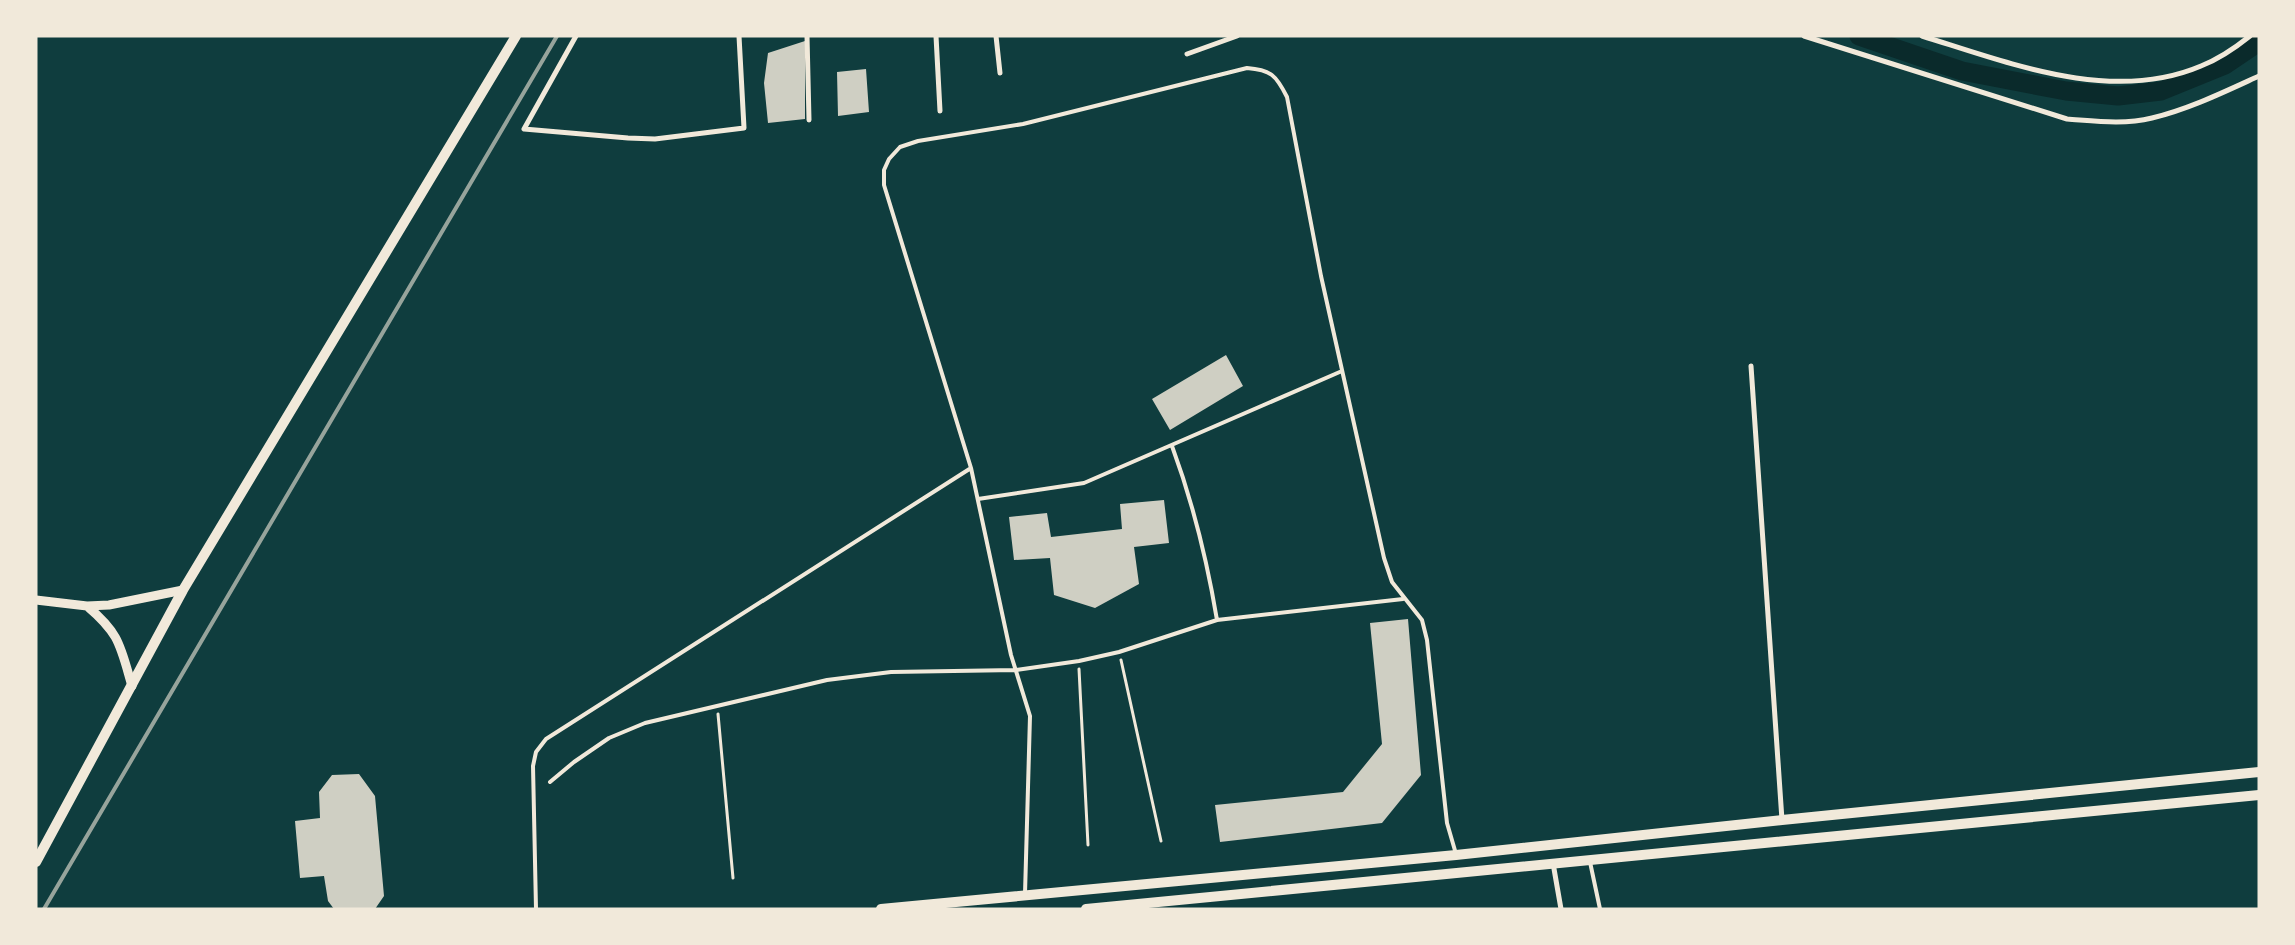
<svg xmlns="http://www.w3.org/2000/svg" width="2295" height="945" font-family="'PT Sans',sans-serif">
	<rect width="100%" height="100%" fill="#0f3d3e"/>
	<g fill="none" stroke-linecap="round" stroke-linejoin="round">
		<path stroke="#0a2a2b" stroke-width="19" d="M 1859,36 L 1962,71 L 2066,91 L 2118,96 L 2161,91 L 2225,65 L 2259,42"/>
	</g>
	<path fill="#cfcfc3" d="M 805,41 L 805,119 L 768,123 L 764,83 L 768,53 Z
		M 866,69 L 869,112 L 838,116 L 837,72 Z
		M 1226,355 L 1243,386 L 1170,430 L 1152,399 Z
		M 1164,500 L 1169,543 L 1134,547 L 1139,584 L 1095,608 L 1054,595 L 1050,558 L 1014,560 L 1009,517 L 1047,513 L 1051,537 L 1122,529 L 1120,504 Z
		M 1408,619 L 1421,775 L 1382,823 L 1220,842 L 1215,805 L 1343,792 L 1382,744 L 1370,623 Z
		M 359,774 L 375,796 L 384,896 L 375,909 L 334,909 L 328,901 L 324,876 L 300,878 L 295,821 L 320,818 L 319,792 L 332,775 Z"/>
	<g fill="none" stroke-linecap="round" stroke-linejoin="round">
		<path stroke="#f1e9da" stroke-width="3" d="M 1121,660 L 1161,841
			M 1079,669 L 1088,845
			M 718,714 L 733,878"/>
		<path stroke="#f1e9da" stroke-width="4" d="M 1172,446 C 1193,503 1207,560 1217,620
			M 978,499 L 1084,483 L 1342,371
			M 550,782 L 574,762 L 609,738 L 645,723 L 827,680 L 891,672 L 1016,670 L 1079,661 L 1119,652 L 1217,620 L 1403,599
			M 1590,862 L 1600,909
			M 1025,894 L 1030,716 L 1011,655 L 971,468 L 884,185 L 884,170 L 889,159 L 900,147 L 918,141 L 1023,124 L 1247,68 C 1271,70 1276,75 1287,97 L 1321,276 L 1384,558 L 1392,582 L 1422,620 L 1427,640 L 1447,823 L 1456,854
			M 536,909 L 533,766 L 536,752 L 546,739 L 971,468"/>
		<path stroke="#f1e9da" stroke-width="5" d="M 576,36 L 524,129 L 628,138 L 655,139 L 744,128 L 739,36
			M 807,36 L 809,120
			M 936,36 L 940,111
			M 996,36 L 1000,73
			M 1804,36 L 2067,119 C 2095,121 2124,125 2152,118 C 2189,109 2224,92 2259,76
			M 1922,36 C 2009,63 2112,104 2201,66 C 2219,59 2235,48 2250,36
			M 1187,54 L 1237,36
			M 1751,366 L 1782,820
			M 1553,863 L 1561,909"/>
		<path stroke="#f1e9da" stroke-width="9" d="M 36,600 L 87,606 L 109,605 L 183,590
			M 87,606 C 120,634 120,645 132,686"/>
		<path stroke="#f1e9da" stroke-width="10" d="M 36,862 L 183,590 L 516,36
			M 881,909 L 1456,855 L 1782,820 L 2259,772
			M 1086,909 L 2259,795"/>
		<path stroke="#97a49c" stroke-width="4" d="M 44,909 L 557,36"/>
	</g>
	<rect width="2295" height="945" fill="none" stroke="#f1e9da" stroke-width="75"/>
</svg>
